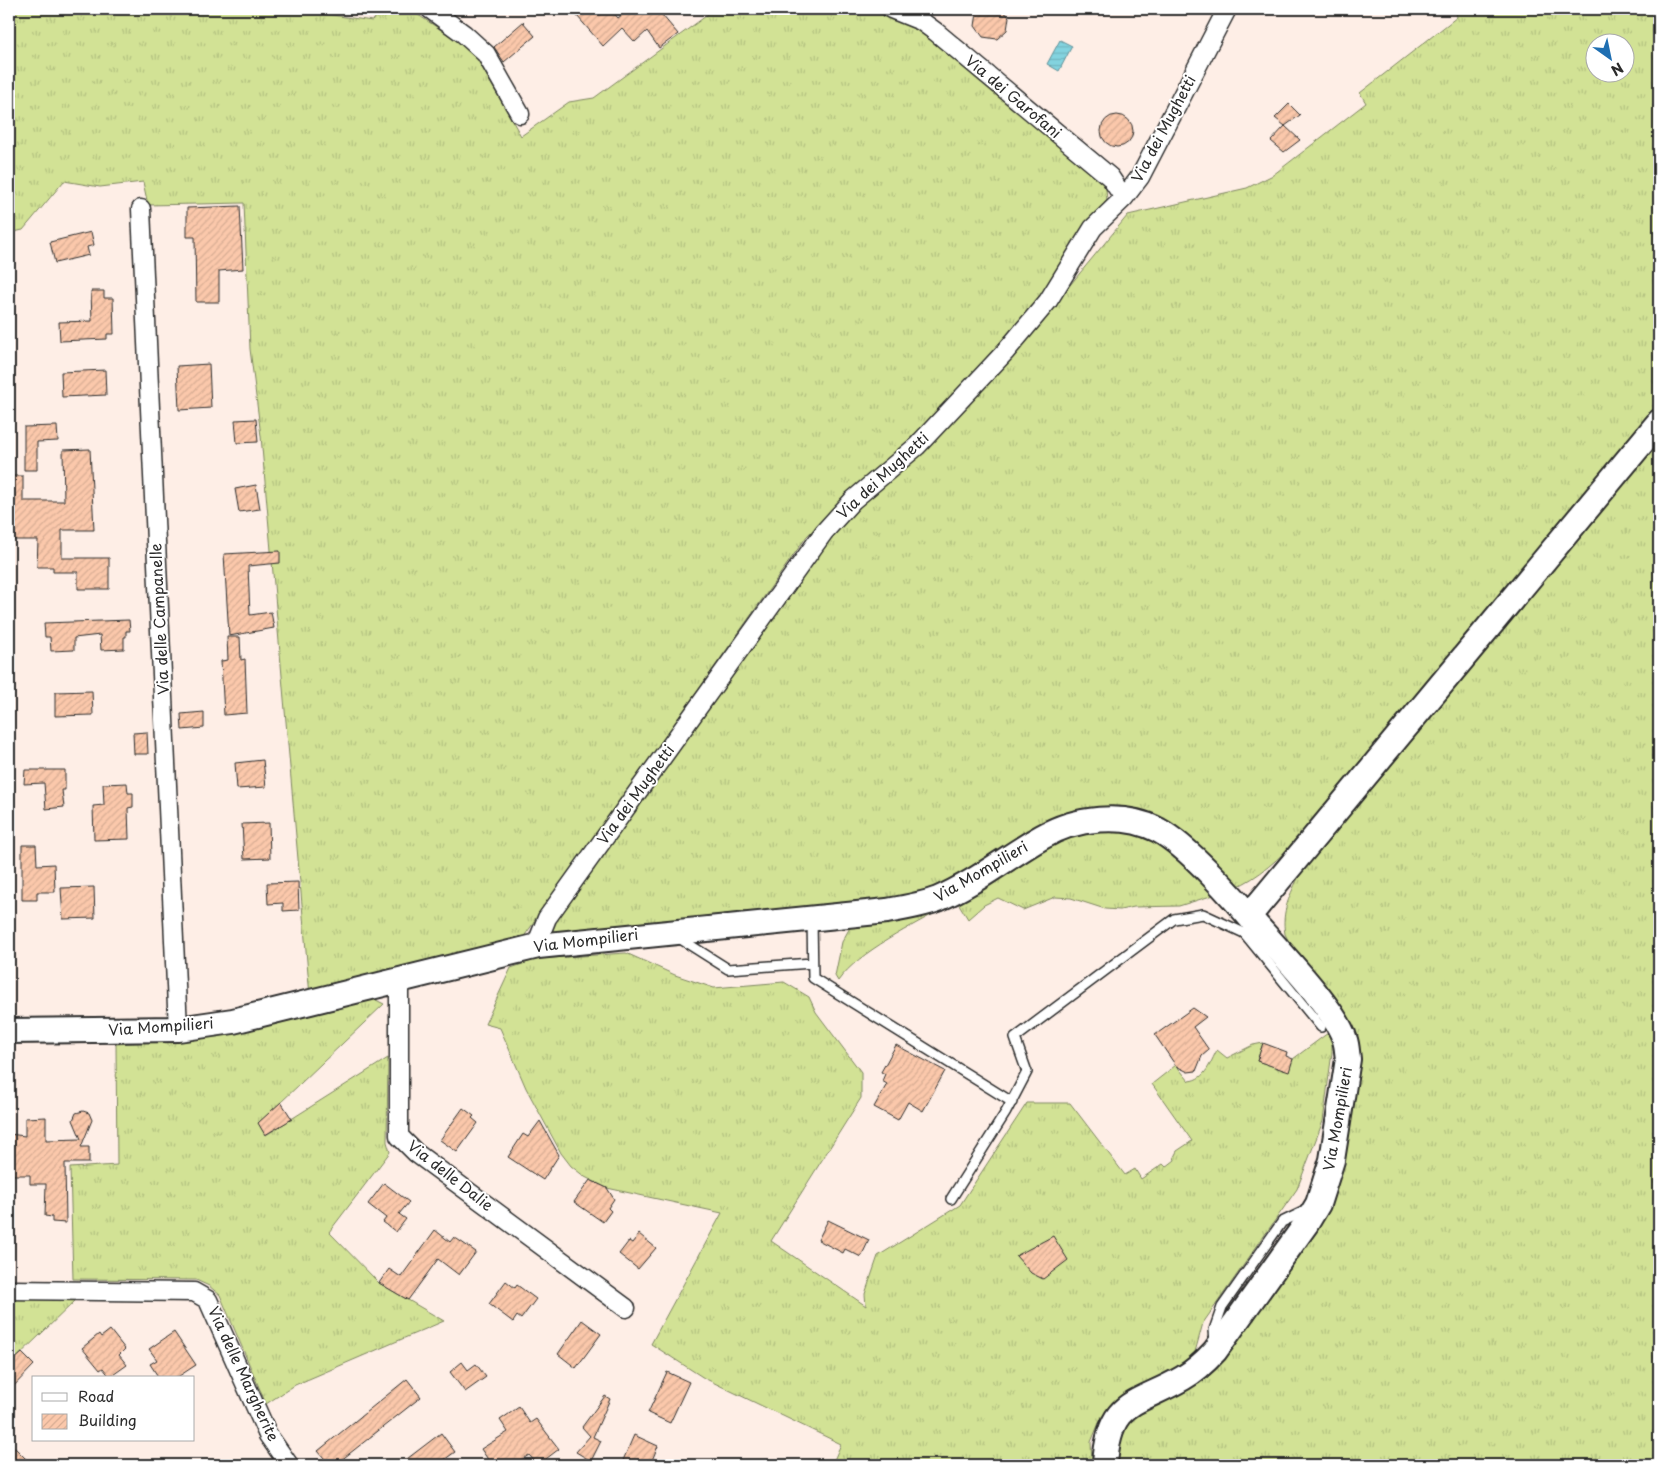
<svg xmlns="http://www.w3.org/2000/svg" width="1668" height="1474" font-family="'Playpen Sans',sans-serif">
	<defs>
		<pattern id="grass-tufts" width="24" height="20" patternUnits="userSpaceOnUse" patternTransform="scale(1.25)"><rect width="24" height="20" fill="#d2e295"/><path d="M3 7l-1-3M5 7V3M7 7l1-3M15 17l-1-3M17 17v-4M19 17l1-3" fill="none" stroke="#b4c281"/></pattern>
		<pattern id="water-rules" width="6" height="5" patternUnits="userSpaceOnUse" patternTransform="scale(1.25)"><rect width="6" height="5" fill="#83d3df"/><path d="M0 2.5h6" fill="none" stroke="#71b5c0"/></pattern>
		<pattern id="building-hatch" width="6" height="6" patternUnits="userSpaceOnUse" patternTransform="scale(1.25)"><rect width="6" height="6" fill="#fbc8ab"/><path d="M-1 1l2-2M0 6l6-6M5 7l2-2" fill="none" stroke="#d7ac93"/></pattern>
	</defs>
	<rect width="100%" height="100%" fill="#feeee6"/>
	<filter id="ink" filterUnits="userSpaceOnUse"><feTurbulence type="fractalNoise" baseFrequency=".02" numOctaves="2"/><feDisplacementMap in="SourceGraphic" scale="10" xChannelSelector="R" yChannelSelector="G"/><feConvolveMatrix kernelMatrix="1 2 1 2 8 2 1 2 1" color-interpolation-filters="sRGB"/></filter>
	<g filter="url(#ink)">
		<path fill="url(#grass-tufts)" stroke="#7e8660" fill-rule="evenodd" d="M 9,9 L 292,9 L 372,21 L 385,9 L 409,9 L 472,50 L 521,136 L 569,102 L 594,98 L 706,16 L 712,9 L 869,9 L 918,27 L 1100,177 L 1106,189 L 1107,200 L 1043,293 L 922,431 L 849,493 L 807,536 L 518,945 L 310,996 L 261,436 L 250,349 L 244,203 L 148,205 L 143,182 L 100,187 L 64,181 L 23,230 L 9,233 Z
			M 1455,9 L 1659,9 L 1659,402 L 1299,838 C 1279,858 1260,877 1234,888 L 1118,810 L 939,891 L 881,903 L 744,912 L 551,933 L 553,921 L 832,534 L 862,499 L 1056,302 L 1128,215 L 1247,188 L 1273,175 L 1366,103 L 1360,93 L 1457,17 ZM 1596,42 L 1626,42 L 1626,72 L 1596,72 Z
			M 1659,440 L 1659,1465 L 1115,1465 L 1122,1423 L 1158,1398 L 1312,1229 L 1353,1070 L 1285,934 C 1281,911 1290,895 1300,874 Z
			M 1123,827 L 1161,839 L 1217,894 L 1179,906 L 1134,907 L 1120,910 L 1105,909 L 1071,898 L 1055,897 L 1023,910 L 998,898 L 984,905 L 968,919 L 957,901 L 1037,851 L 1072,833 Z
			M 946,907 C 914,925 859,951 838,981 L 835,976 L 842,942 L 853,922 Z
			M 626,953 L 675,975 L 714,988 L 784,982 L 809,997 L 816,1012 L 861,1072 L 861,1098 L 771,1241 L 866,1306 L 865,1294 L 878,1256 L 960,1205 L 1027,1103 L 1070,1103 L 1125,1175 L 1135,1169 L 1141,1179 L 1163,1164 L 1166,1167 L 1175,1160 L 1174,1157 L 1177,1151 L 1192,1141 L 1152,1084 L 1176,1065 L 1189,1081 C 1206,1079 1210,1063 1217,1050 L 1227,1058 L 1253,1045 L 1263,1043 L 1257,1061 L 1288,1071 L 1293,1059 L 1332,1030 L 1332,1052 L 1323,1121 L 1297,1189 L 1203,1323 L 1195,1352 L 1189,1364 L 1124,1396 L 1112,1405 L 1099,1423 L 1091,1442 L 1092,1465 L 832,1465 L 841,1444 L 704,1378 L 651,1344 L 722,1213 L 607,1188 L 585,1177 L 571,1166 L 561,1153 L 526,1088 L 500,1028 L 485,1024 L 511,968 L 537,959 Z
			M 374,999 L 384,1004 L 259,1123 L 266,1135 L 388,1058 L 387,1142 L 390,1152 L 329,1232 L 379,1283 L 444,1321 L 295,1385 L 266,1404 L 220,1295 L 209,1286 L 196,1280 L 73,1279 L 70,1168 L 117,1165 L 116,1044 L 186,1040 L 237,1032 Z
			M 9,1299 L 77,1299 L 9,1365 Z"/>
		<path fill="url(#water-rules)" stroke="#609097" d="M 1060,40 L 1072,46 L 1059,71 L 1047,64 Z"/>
		<path fill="url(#building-hatch)" stroke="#2b2b2b" d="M 571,9 L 610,9 L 618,18 L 629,9 L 657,9 L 678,34 L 659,48 L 647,31 L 635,42 L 622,28 L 603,46 Z
			M 983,9 L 1002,9 L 1009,17 L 1007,30 L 997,39 L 983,37 L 975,26 L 977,13 Z
			M 523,22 L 535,36 L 504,62 L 494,47 Z
			M 1289,104 L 1300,115 L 1285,126 L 1275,118 Z
			M1101 131a16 16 0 1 1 32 0a16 16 0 1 1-32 0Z
			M 1285,126 L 1300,140 L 1284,152 L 1271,141 Z
			M 240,206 L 243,269 L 219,271 L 219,302 L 196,302 L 195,237 L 187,237 L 187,208 Z
			M 91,232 L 94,245 L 87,247 L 89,255 L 55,263 L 50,242 Z
			M 91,291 L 104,291 L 104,298 L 113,298 L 114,334 L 107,334 L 107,339 L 60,341 L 59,322 L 92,321 Z
			M 209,364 L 211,408 L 179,410 L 177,366 Z
			M 105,370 L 106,395 L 62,397 L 61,372 Z
			M 256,419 L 258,442 L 237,443 L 235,420 Z
			M 57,426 L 58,441 L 37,442 L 37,470 L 24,470 L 24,427 Z
			M 90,449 L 94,530 L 62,530 L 62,558 L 109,558 L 109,589 L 78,589 L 78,572 L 53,572 L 53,567 L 37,567 L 38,540 L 9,540 L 9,476 L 23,476 L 23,501 L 64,501 L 63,450 Z
			M 256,485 L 260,509 L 239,512 L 235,489 Z
			M 280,551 L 280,563 L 248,566 L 250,615 L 271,612 L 274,628 L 229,636 L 224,554 Z
			M 129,620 L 130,631 L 126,631 L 126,637 L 124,637 L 124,649 L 101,650 L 100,635 L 74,638 L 74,650 L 51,651 L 50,637 L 45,637 L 44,623 Z
			M 227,637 L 240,637 L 241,660 L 245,659 L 247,713 L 224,715 L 221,661 L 228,660 Z
			M 92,691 L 93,715 L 55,716 L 55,692 Z
			M 204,712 L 204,728 L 182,730 L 181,714 Z
			M 147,732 L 148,754 L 134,754 L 133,733 Z
			M 263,760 L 266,787 L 237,789 L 235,763 Z
			M 25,770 L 65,770 L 65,790 L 62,790 L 64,807 L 46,809 L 44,783 L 24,784 Z
			M 127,783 L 128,793 L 133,793 L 133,807 L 128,808 L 129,839 L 94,840 L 93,806 L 104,805 L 103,784 Z
			M 269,823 L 270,858 L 244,859 L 242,824 Z
			M 22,845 L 36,845 L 37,865 L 54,864 L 55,892 L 37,892 L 37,900 L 22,900 Z
			M 298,882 L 299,910 L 283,911 L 283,903 L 268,904 L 267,883 Z
			M 94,887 L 95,918 L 63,919 L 61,888 Z
			M 1193,1008 L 1206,1017 L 1193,1027 L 1209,1050 L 1202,1056 L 1196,1071 L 1188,1072 L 1176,1066 L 1155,1035 Z
			M 1263,1043 L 1287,1052 L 1286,1056 L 1293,1059 L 1289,1072 L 1257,1061 Z
			M 896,1045 L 945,1071 L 923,1111 L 908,1102 L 898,1120 L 874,1107 L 887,1084 L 882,1081 L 885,1074 L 881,1072 Z
			M 281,1102 L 292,1119 L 265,1135 L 258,1123 Z
			M 463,1108 L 474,1116 L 472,1118 L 478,1123 L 457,1152 L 440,1140 Z
			M 83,1111 L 89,1113 L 92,1120 L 81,1147 L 89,1147 L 89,1163 L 65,1163 L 66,1223 L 52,1222 L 52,1217 L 45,1216 L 46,1184 L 30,1184 L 30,1175 L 9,1175 L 9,1134 L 25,1136 L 25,1118 L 46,1117 L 46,1140 L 81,1139 L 73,1120 L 76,1113 Z
			M 540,1121 L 559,1155 L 543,1180 L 508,1157 L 523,1134 L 528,1137 Z
			M 590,1180 L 607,1188 L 614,1199 L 608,1208 L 611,1211 L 603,1222 L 574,1202 Z
			M 384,1183 L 409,1202 L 399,1214 L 406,1219 L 396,1232 L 383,1222 L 386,1218 L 368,1204 Z
			M 828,1220 L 869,1240 L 861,1257 L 845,1249 L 843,1253 L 818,1240 Z
			M 435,1230 L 450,1242 L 454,1237 L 476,1252 L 459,1275 L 438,1259 L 408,1300 L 379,1283 L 389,1269 L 401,1277 Z
			M 639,1234 L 656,1248 L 638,1269 L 619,1254 L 629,1241 L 632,1243 Z
			M 1053,1236 L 1068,1260 L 1043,1279 L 1031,1273 L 1016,1256 Z
			M 506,1281 L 515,1288 L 517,1285 L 536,1299 L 521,1319 L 517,1316 L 513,1322 L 489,1304 Z
			M 582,1320 L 601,1334 L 576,1368 L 558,1354 Z
			M 110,1330 L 125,1349 L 119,1355 L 127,1365 L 110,1377 L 103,1368 L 100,1370 L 82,1348 L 99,1334 L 101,1337 Z
			M 174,1332 L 196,1365 L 176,1378 L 159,1378 L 150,1364 L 157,1360 L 149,1349 Z
			M 22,1353 L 34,1365 L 9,1391 L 9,1365 Z
			M 462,1362 L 468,1370 L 476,1364 L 486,1377 L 465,1392 L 450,1372 Z
			M 667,1372 L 689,1382 L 670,1423 L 648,1413 Z
			M 407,1379 L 421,1397 L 335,1465 L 330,1465 L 318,1451 Z
			M 605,1396 L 610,1399 L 593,1437 L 601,1441 L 591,1461 L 576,1452 L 590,1436 L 582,1427 Z
			M 519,1407 L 530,1423 L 536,1419 L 559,1449 L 538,1465 L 529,1455 L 513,1465 L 495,1465 L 491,1459 L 489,1461 L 481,1449 L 508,1432 L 500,1420 Z
			M 441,1433 L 455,1452 L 437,1465 L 399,1465 Z
			M 634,1435 L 658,1446 L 650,1465 L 621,1465 Z
			M 9,1442 L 26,1459 L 19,1465 L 9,1465 Z"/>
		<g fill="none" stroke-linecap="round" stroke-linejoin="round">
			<g stroke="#2b2b2b" stroke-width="12">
				<path id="lane" d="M 812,920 L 813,978 L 1012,1102
					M 679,938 L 728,969 L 812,963
					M 951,1199 L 1006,1112 L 1027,1072 L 1015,1038 L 1174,919 L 1203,914 L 1244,933 L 1321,1027
					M 1215,1342 L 1214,1330 L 1222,1307 L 1282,1222 L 1309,1209"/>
			</g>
			<g stroke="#2b2b2b" stroke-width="21">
				<path id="street" d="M 430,9 L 464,34 L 486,54 L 520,114
					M 891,9 L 921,21 L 936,32 L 1110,177 L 1124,198
					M 141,209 L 178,1029
					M 538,946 L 539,938 L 547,918 L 824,532 L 853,500 L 917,446 L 1006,351 L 1048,301 L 1093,228 L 1124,198 L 1140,177 L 1227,9
					M 399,981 L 399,1136 L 416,1153 L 626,1308
					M 9,1290 L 194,1292 L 208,1300 L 268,1435 L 289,1465"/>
			</g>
			<g stroke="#2b2b2b" stroke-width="28">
				<path id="secondary" d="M 1249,916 L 1659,422
					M 9,1031 L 178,1029 L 233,1021 L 538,946 L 887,911 C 904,908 922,905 938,899 C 975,883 1007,857 1042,837 C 1074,818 1124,812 1158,830 C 1188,846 1235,899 1258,927 C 1281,953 1336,1010 1345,1040 C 1347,1046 1347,1053 1348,1059 L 1332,1160 L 1318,1204 L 1306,1224 L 1215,1351 C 1205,1362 1195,1371 1183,1378 C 1135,1406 1109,1398 1105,1465"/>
			</g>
			<use href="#lane" stroke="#fff" stroke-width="9"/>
			<use href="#street" stroke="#fff" stroke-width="18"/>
			<use href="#secondary" stroke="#fff" stroke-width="24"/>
		</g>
	</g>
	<g text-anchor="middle" stroke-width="4" stroke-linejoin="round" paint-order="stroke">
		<g font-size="15" fill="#2b2b2b" stroke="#fff">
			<text transform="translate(1013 97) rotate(40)" y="5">Via dei Garofani</text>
			<text transform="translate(1164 129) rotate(-62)" y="5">Via dei Mughetti</text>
			<text transform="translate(883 476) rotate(-43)" y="5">Via dei Mughetti</text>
			<text transform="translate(160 619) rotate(-93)" y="5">Via delle Campanelle</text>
			<text transform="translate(636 795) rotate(-54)" y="5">Via dei Mughetti</text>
			<text transform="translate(981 872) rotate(-30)" y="5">Via Mompilieri</text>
			<text transform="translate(586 941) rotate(-7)" y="5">Via Mompilieri</text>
			<text transform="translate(161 1027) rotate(-4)" y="5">Via Mompilieri</text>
			<text transform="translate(1338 1119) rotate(-80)" y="5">Via Mompilieri</text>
			<text transform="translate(450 1176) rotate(38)" y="5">Via delle Dalie</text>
			<text transform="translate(243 1374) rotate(65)" y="5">Via delle Margherite</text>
		</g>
	</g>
	<rect width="1668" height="1474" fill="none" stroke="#fff" stroke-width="30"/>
	<rect x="15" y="15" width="1638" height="1444" fill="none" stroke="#2b2b2b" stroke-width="2" filter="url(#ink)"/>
	<rect x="32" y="1376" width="162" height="65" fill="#ffffff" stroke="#aaaaaa"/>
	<rect x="42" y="1393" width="25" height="8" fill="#ffffff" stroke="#aaaaaa"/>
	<text x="78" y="1402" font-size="15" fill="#2b2b2b">Road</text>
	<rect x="42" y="1414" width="25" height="15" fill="url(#building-hatch)" stroke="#aaaaaa"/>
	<text x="78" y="1426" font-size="15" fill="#2b2b2b">Building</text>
	<g transform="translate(1610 58) rotate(147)"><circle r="24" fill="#ffffff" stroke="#aaaaaa"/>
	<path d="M0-4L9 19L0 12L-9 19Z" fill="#1f6fb2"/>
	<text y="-8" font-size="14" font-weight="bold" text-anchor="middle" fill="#2b2b2b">N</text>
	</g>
</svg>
